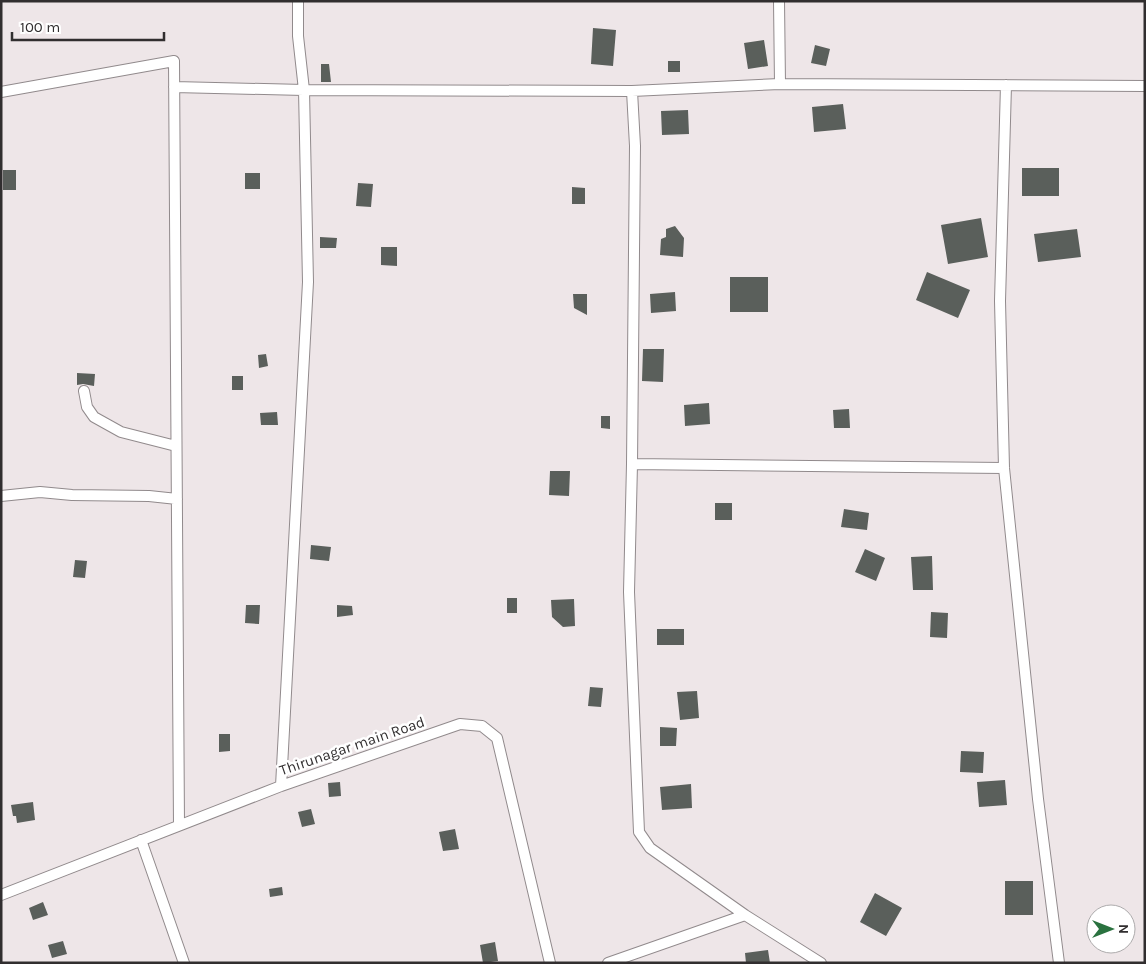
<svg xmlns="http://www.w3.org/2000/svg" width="1146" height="964" font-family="Karla,sans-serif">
	<rect width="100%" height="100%" fill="#eee6e8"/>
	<path fill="#5a5f5b" d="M 593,28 L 616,30 L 613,66 L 591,64 Z
		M 764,40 L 768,66 L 748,69 L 744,43 Z
		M 815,45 L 830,49 L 826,66 L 811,63 Z
		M 668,61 L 680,61 L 680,72 L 668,72 Z
		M 321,64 L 329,64 L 331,82 L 321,82 Z
		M 843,104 L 846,129 L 814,132 L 812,107 Z
		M 688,110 L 689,134 L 662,135 L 661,111 Z
		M 1022,168 L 1059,168 L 1059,196 L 1022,196 Z
		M 3,170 L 16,170 L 16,190 L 3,190 Z
		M 245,173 L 260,173 L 260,189 L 245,189 Z
		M 358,183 L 373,184 L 371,207 L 356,206 Z
		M 572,187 L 585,188 L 585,204 L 572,204 Z
		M 981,218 L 988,257 L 948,264 L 941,225 Z
		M 675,226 L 684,238 L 683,257 L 660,255 L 661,239 L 666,237 L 666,229 Z
		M 1077,229 L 1081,257 L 1038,262 L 1034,234 Z
		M 320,237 L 337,238 L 336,248 L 320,248 Z
		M 381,247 L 397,247 L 397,266 L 381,265 Z
		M 927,272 L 970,290 L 958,318 L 916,300 Z
		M 730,277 L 768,277 L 768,312 L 730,312 Z
		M 675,292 L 676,311 L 651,313 L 650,294 Z
		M 573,294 L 587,294 L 587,315 L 574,308 Z
		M 643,349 L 664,349 L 663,382 L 642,381 Z
		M 266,354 L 268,366 L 259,368 L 258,355 Z
		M 77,373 L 95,374 L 94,386 L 83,384 L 77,385 Z
		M 232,376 L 243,376 L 243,390 L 232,390 Z
		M 709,403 L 710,424 L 685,426 L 684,405 Z
		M 849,409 L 850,428 L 834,428 L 833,410 Z
		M 277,412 L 278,425 L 261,425 L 260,413 Z
		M 601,416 L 610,416 L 610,429 L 601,428 Z
		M 550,471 L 570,471 L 569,496 L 549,495 Z
		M 715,503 L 732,503 L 732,520 L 715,520 Z
		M 844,509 L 869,513 L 867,530 L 841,527 Z
		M 311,545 L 331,547 L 329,561 L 310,559 Z
		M 865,549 L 885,558 L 876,581 L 855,572 Z
		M 932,556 L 933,590 L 913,590 L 911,557 Z
		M 75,560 L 87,561 L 85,578 L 73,577 Z
		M 507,598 L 517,598 L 517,613 L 507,613 Z
		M 574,599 L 575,626 L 563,627 L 552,617 L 551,600 Z
		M 246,605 L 260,605 L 259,624 L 245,623 Z
		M 337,605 L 352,606 L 353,615 L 337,617 Z
		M 931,612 L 948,613 L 947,638 L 930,637 Z
		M 657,629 L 684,629 L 684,645 L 657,645 Z
		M 590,687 L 603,688 L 601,707 L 588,706 Z
		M 697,691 L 699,718 L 680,720 L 677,692 Z
		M 660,727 L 677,728 L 676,746 L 660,746 Z
		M 219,734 L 230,734 L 230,751 L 219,752 Z
		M 961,751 L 984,752 L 983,773 L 960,772 Z
		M 1005,780 L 1007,805 L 979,807 L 977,782 Z
		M 340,782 L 341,796 L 329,797 L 328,783 Z
		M 691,784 L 692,808 L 662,810 L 660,787 Z
		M 33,802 L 35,820 L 17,823 L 16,816 L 13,816 L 11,805 Z
		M 311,809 L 315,824 L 302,827 L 298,812 Z
		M 455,829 L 459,849 L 443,851 L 439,832 Z
		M 1005,881 L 1033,881 L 1033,915 L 1005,915 Z
		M 282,887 L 283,895 L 270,897 L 269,889 Z
		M 875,893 L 902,908 L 886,936 L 860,922 Z
		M 43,902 L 48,915 L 33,920 L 29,908 Z
		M 63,941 L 67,954 L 52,958 L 48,945 Z
		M 495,942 L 498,961 L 483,963 L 480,945 Z
		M 768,950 L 770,963 L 746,963 L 745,953 Z"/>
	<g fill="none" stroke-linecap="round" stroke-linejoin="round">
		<g stroke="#918a8c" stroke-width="12">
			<path id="street" d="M 780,84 L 1145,86
				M 1006,85 L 1000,301 L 1004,468 L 1038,799 L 1059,963
				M 174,87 L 304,90 L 632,91 L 780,84 L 779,1
				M 632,91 L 635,146 L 632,464 L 629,592 L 639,832 L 650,848 L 745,915 L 821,963
				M 1,92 L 174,61 L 179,825
				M 84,391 L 87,407 L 94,417 L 121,432 L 176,446
				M 632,464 L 1004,468
				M 1,496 L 40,492 L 72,495 L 149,496 L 177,499
				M 281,786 L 308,282 L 304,90 L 298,36 L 298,1
				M 141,840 L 184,963
				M 1,895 L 281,786 L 460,724 L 482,726 L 497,738 L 550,963
				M 608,963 L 745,915"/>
		</g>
		<use href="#street" stroke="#fff" stroke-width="10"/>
	</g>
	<g text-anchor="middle" stroke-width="5" stroke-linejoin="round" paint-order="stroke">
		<g font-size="15" fill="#312e2f" stroke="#fff">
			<text transform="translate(352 746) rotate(-19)" y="5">Thirunagar main Road</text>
		</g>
	</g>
	<rect width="1146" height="964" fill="none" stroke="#312e2f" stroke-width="5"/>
	<g transform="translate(1111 929) rotate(90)"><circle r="24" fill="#ffffff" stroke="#adabac"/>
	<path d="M0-4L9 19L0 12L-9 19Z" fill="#2a723f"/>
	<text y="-8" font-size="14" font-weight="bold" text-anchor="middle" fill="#312e2f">N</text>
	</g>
	<path d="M12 32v8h152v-8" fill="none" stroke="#312e2f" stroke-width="2.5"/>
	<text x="20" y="32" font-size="15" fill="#312e2f" stroke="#ffffff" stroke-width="4" paint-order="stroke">100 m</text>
</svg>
